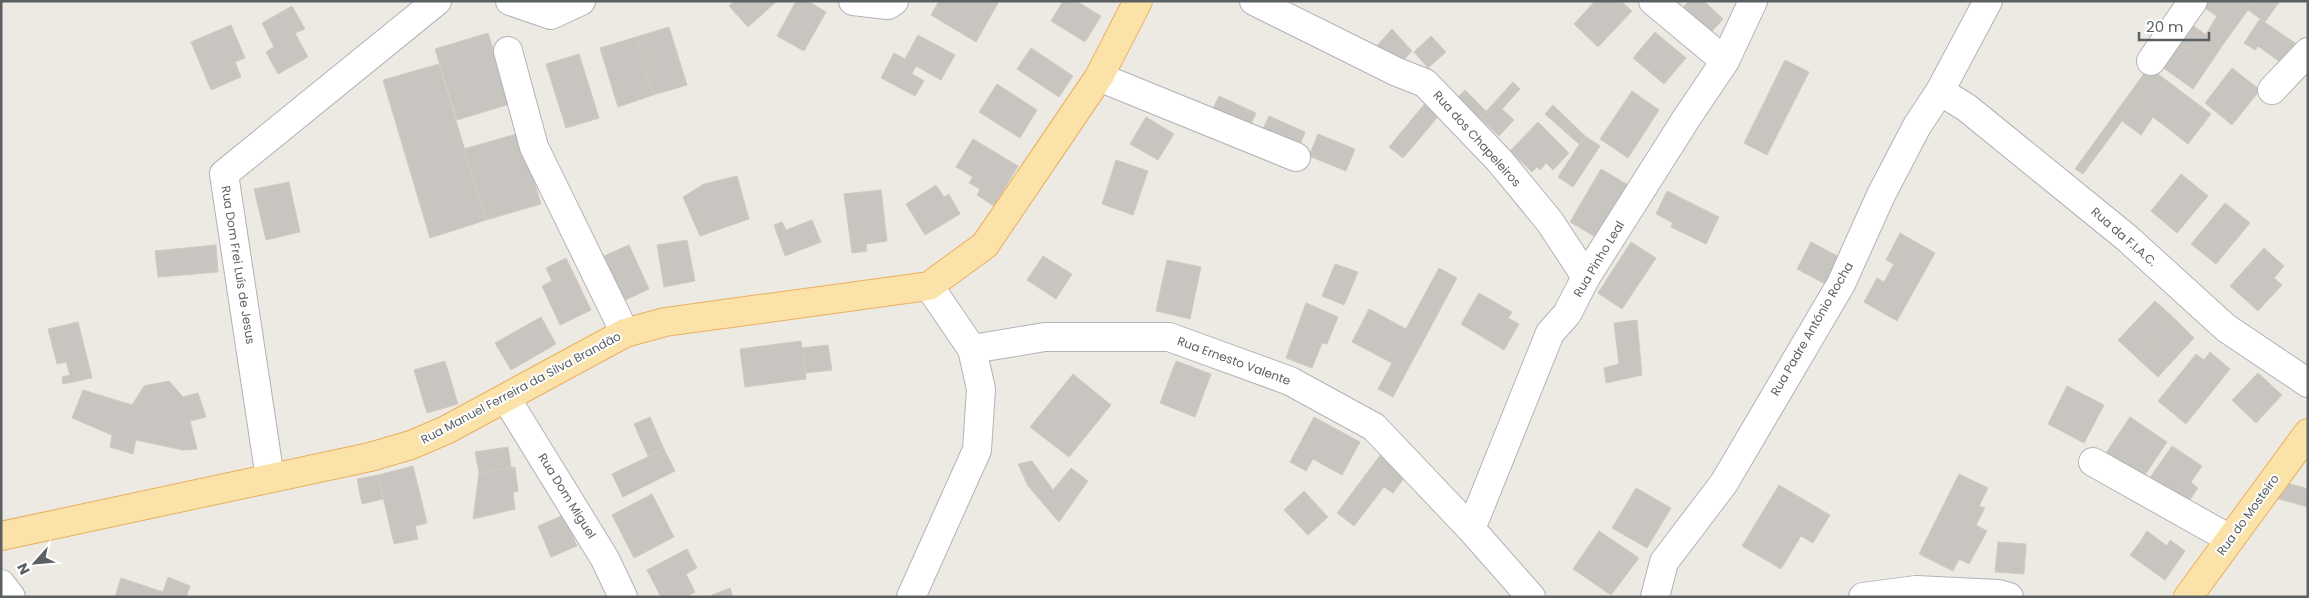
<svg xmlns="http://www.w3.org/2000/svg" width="2309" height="598" font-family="Poppins,sans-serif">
	<rect width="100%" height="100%" fill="#ede9e3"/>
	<path fill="#c8c4bf" stroke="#d1cac1" d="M 734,1 L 777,1 L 748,27 L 729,6 Z
		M 796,1 L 808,1 L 826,12 L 804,51 L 777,36 Z
		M 939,1 L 996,1 L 998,3 L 976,42 L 931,15 Z
		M 1063,1 L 1076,1 L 1101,16 L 1085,42 L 1051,21 Z
		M 1595,1 L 1621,1 L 1632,11 L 1598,47 L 1574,24 Z
		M 1689,1 L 1704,1 L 1723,19 L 1708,36 L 1680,11 Z
		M 2199,1 L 2251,1 L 2253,3 L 2222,46 L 2206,34 L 2217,16 L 2197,3 Z
		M 2254,1 L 2280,1 L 2265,22 L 2248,10 Z
		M 292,6 L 305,29 L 295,33 L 308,57 L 278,74 L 266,52 L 274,47 L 262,23 Z
		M 2260,19 L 2298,45 L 2284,65 L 2258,46 L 2255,50 L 2244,43 Z
		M 231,25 L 245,58 L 235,62 L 241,77 L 211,90 L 191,42 Z
		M 2192,25 L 2222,46 L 2210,64 L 2179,43 Z
		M 669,27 L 687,85 L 653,95 L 636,37 Z
		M 1392,29 L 1412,51 L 1400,64 L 1373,50 Z
		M 1655,32 L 1686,58 L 1664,84 L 1633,58 Z
		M 488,33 L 510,104 L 457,120 L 435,49 Z
		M 918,35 L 955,55 L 941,80 L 916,66 L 912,74 L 924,81 L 915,96 L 881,78 L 894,53 L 905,59 Z
		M 1431,36 L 1446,52 L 1428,68 L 1414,52 Z
		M 636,37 L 653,95 L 618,107 L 600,48 Z
		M 2179,43 L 2210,64 L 2193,89 L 2162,67 Z
		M 1031,48 L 1073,76 L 1059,97 L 1017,69 Z
		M 579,54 L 599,118 L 566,128 L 546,64 Z
		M 1785,60 L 1809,72 L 1767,155 L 1744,143 Z
		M 439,64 L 486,220 L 430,238 L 383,80 Z
		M 2149,67 L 2211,114 L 2188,144 L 2127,97 Z
		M 2232,68 L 2260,90 L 2232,125 L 2205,103 Z
		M 1513,82 L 1520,89 L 1502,109 L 1514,120 L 1499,136 L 1480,118 Z
		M 997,84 L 1037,110 L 1020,138 L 979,112 Z
		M 1465,90 L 1486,111 L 1472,125 L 1452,103 Z
		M 1632,91 L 1659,110 L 1628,158 L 1600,139 Z
		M 1219,96 L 1256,113 L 1248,132 L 1210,115 Z
		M 2127,97 L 2153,117 L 2141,135 L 2122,121 L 2083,174 L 2075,169 Z
		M 1427,101 L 1441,113 L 1403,158 L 1389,147 Z
		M 1553,105 L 1585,136 L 1580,145 L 1545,114 Z
		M 1269,116 L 1305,132 L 1297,152 L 1260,135 Z
		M 1146,117 L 1174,134 L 1158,160 L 1130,144 Z
		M 1538,122 L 1569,153 L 1553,170 L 1546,163 L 1540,170 L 1537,167 L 1532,172 L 1510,151 Z
		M 520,133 L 541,204 L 486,220 L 464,149 Z
		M 1318,134 L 1355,149 L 1346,171 L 1309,156 Z
		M 1585,136 L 1600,146 L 1573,187 L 1558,177 Z
		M 973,139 L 1018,166 L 994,206 L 977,195 L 980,189 L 969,183 L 973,177 L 956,167 Z
		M 1116,160 L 1148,171 L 1133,215 L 1102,204 Z
		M 1601,169 L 1630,186 L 1599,239 L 1570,222 Z
		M 2181,174 L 2208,196 L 2177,233 L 2151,211 Z
		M 737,176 L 749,219 L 700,236 L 683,197 L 704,184 Z
		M 289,182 L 300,232 L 266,240 L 254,189 Z
		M 936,185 L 944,197 L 949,194 L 960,214 L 925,235 L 906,204 Z
		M 881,190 L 887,241 L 866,244 L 867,251 L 852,253 L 844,194 Z
		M 1667,191 L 1719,217 L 1706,244 L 1671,227 L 1673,223 L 1656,214 Z
		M 2225,203 L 2250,223 L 2216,264 L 2191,244 Z
		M 812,220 L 821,242 L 785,256 L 774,225 L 782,222 L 786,230 Z
		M 1900,233 L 1935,253 L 1897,321 L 1864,302 L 1877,278 L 1884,282 L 1894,264 L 1886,260 Z
		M 687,240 L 695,281 L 664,287 L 657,245 Z
		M 1631,242 L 1656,258 L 1622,309 L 1598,293 Z
		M 1811,242 L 1843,259 L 1829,286 L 1797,269 Z
		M 216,245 L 218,272 L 158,277 L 155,251 Z
		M 629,245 L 649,289 L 621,302 L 602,257 Z
		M 2264,248 L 2284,266 L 2274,278 L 2282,285 L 2258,311 L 2230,286 Z
		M 1043,256 L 1072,274 L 1056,299 L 1027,280 Z
		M 566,258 L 591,310 L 560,325 L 542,286 L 552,281 L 546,268 Z
		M 1167,260 L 1201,267 L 1190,319 L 1156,311 Z
		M 1335,264 L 1358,272 L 1344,305 L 1322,296 Z
		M 1439,268 L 1457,278 L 1393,397 L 1378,389 L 1392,363 L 1352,342 L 1369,309 L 1406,329 Z
		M 1479,293 L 1512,312 L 1508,318 L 1519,324 L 1504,350 L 1461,324 Z
		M 2155,301 L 2174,318 L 2137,358 L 2118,340 Z
		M 1306,303 L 1338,317 L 1327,344 L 1322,343 L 1312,368 L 1286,358 Z
		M 541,317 L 556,344 L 511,370 L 495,343 Z
		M 2174,318 L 2194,338 L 2158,377 L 2137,358 Z
		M 1637,320 L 1642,375 L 1606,383 L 1604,368 L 1619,364 L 1614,323 Z
		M 78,322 L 92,378 L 63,384 L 62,377 L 70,375 L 66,362 L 57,364 L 48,329 Z
		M 801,341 L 806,379 L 745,387 L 740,349 Z
		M 828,345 L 832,370 L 805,373 L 802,348 Z
		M 2210,352 L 2230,369 L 2186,424 L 2158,401 L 2196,354 L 2204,360 Z
		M 445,361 L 458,404 L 427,413 L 414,370 Z
		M 1176,361 L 1211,374 L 1195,417 L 1160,403 Z
		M 2258,373 L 2282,395 L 2256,423 L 2232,400 Z
		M 1073,374 L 1111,405 L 1069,457 L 1030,427 Z
		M 169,381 L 183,397 L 198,393 L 206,417 L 190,421 L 197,449 L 183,450 L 136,440 L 133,454 L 110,447 L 112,435 L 72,418 L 83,390 L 132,405 L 144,386 Z
		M 2067,386 L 2104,405 L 2084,443 L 2048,424 Z
		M 650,417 L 664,449 L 648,456 L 634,424 Z
		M 1314,417 L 1360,442 L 1342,475 L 1313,459 L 1306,471 L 1290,462 Z
		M 2130,417 L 2167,442 L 2143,478 L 2106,453 Z
		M 2172,446 L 2202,466 L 2191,482 L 2198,488 L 2185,507 L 2147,482 Z
		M 508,447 L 511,467 L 479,473 L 475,452 Z
		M 664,449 L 675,471 L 623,497 L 612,474 Z
		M 1381,454 L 1407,474 L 1393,493 L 1384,487 L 1354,526 L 1337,513 Z
		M 1032,461 L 1053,490 L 1071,468 L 1088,481 L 1059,522 L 1028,486 L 1018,464 Z
		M 413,466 L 427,523 L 415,526 L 418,539 L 394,544 L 378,475 Z
		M 515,467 L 518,491 L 513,492 L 515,509 L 473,519 L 479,473 Z
		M 1959,474 L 1988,488 L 1979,506 L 1985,508 L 1976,525 L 1987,531 L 1969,564 L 1959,559 L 1953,571 L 1919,554 Z
		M 378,475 L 383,499 L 362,504 L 357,479 Z
		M 2284,482 L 2308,489 L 2308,507 L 2276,498 Z
		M 1779,485 L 1830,515 L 1813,543 L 1801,536 L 1781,569 L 1742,546 Z
		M 1636,488 L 1671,508 L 1647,548 L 1612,528 Z
		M 1304,491 L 1328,517 L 1308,535 L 1284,510 Z
		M 652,494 L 674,537 L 634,558 L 612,515 Z
		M 564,515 L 577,546 L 551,557 L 538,526 Z
		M 1599,531 L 1639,558 L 1611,595 L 1573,569 Z
		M 2147,531 L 2167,546 L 2170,540 L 2185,551 L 2174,567 L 2140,542 Z
		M 1998,542 L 2026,544 L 2024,574 L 1995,572 Z
		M 2140,542 L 2174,567 L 2165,580 L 2130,555 Z
		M 687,549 L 697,568 L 686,574 L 695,592 L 686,597 L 661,597 L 647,570 Z
		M 168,577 L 190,586 L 186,597 L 115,597 L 121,578 L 163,592 Z
		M 730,588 L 733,597 L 713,597 L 712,595 Z"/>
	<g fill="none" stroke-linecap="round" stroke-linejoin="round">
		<g stroke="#b0b4b7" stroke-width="30">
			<path id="minor" d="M 510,1 L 551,15 L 581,1
				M 853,1 L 888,5 L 894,1
				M 1254,1 L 1397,72 L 1425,83 L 1499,160 L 1550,222 L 1586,277
				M 1653,1 L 1725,61
				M 508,51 L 534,147 L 625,333
				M 2151,61 L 2193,1
				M 1099,77 L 1296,157
				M 2272,90 L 2308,52
				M 1940,91 L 1967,108 L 2127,238 L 2226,328 L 2308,383
				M 972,349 L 1045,337 L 1169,337 L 1290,381 L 1374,427 L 1471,529 L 1531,597
				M 506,398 L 605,559 L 623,597
				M 2093,462 L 2230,539
				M 270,478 L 224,174 L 437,1
				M 1471,529 L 1550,333 L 1567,314 L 1586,277 L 1686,119 L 1725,61 L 1753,1
				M 1,584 L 11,597
				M 911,597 L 977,450 L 981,389 L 972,349 L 929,286
				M 1655,597 L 1664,562 L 1724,483 L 1841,284 L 1881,195 L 1917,126 L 1940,91 L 1988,1
				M 1863,597 L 1916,590 L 1998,594 L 2009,597"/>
		</g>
		<g stroke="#ebaf5e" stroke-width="30">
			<path id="major" d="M 1,536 L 370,457 L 411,445 L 446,430 L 625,333 L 665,322 L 929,286 L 985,245 L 1099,77 L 1138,1
				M 2188,597 L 2308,433"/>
		</g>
		<use href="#minor" stroke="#fff" stroke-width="28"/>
		<use href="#major" stroke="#fbe2a9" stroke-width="28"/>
	</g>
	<g text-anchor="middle" stroke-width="4" stroke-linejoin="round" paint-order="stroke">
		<g font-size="12" fill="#5b6063" stroke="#fff">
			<text transform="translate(1477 139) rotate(48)" y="4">Rua dos Chapeleiros</text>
			<text transform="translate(2124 237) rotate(41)" y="4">Rua da F.I.A.C.</text>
			<text transform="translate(1599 259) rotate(-59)" y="4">Rua Pinho Leal</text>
			<text transform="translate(238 265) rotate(81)" y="4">Rua Dom Frei Luís de Jesus</text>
			<text transform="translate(1812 329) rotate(-60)" y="4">Rua Padre António Rocha</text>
			<text transform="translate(1234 361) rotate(20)" y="4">Rua Ernesto Valente</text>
			<text transform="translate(521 388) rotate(-28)" y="4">Rua Manuel Ferreira da Silva Brandão</text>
			<text transform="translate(567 496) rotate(58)" y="4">Rua Dom Miguel</text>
			<text transform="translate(2248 515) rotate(-54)" y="4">Rua do Mosteiro</text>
		</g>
	</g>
	<rect width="2309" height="598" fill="none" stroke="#5b6063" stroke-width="5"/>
	<g transform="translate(35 563) rotate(243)" stroke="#ffffff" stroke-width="4" paint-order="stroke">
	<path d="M0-4L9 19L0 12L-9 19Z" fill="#5b6063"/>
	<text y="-8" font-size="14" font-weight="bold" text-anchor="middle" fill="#5b6063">N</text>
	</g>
	<path d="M2139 32v8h70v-8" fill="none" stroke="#5b6063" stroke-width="2.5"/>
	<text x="2146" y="32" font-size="15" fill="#5b6063" stroke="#ffffff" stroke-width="4" paint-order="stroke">20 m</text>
</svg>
